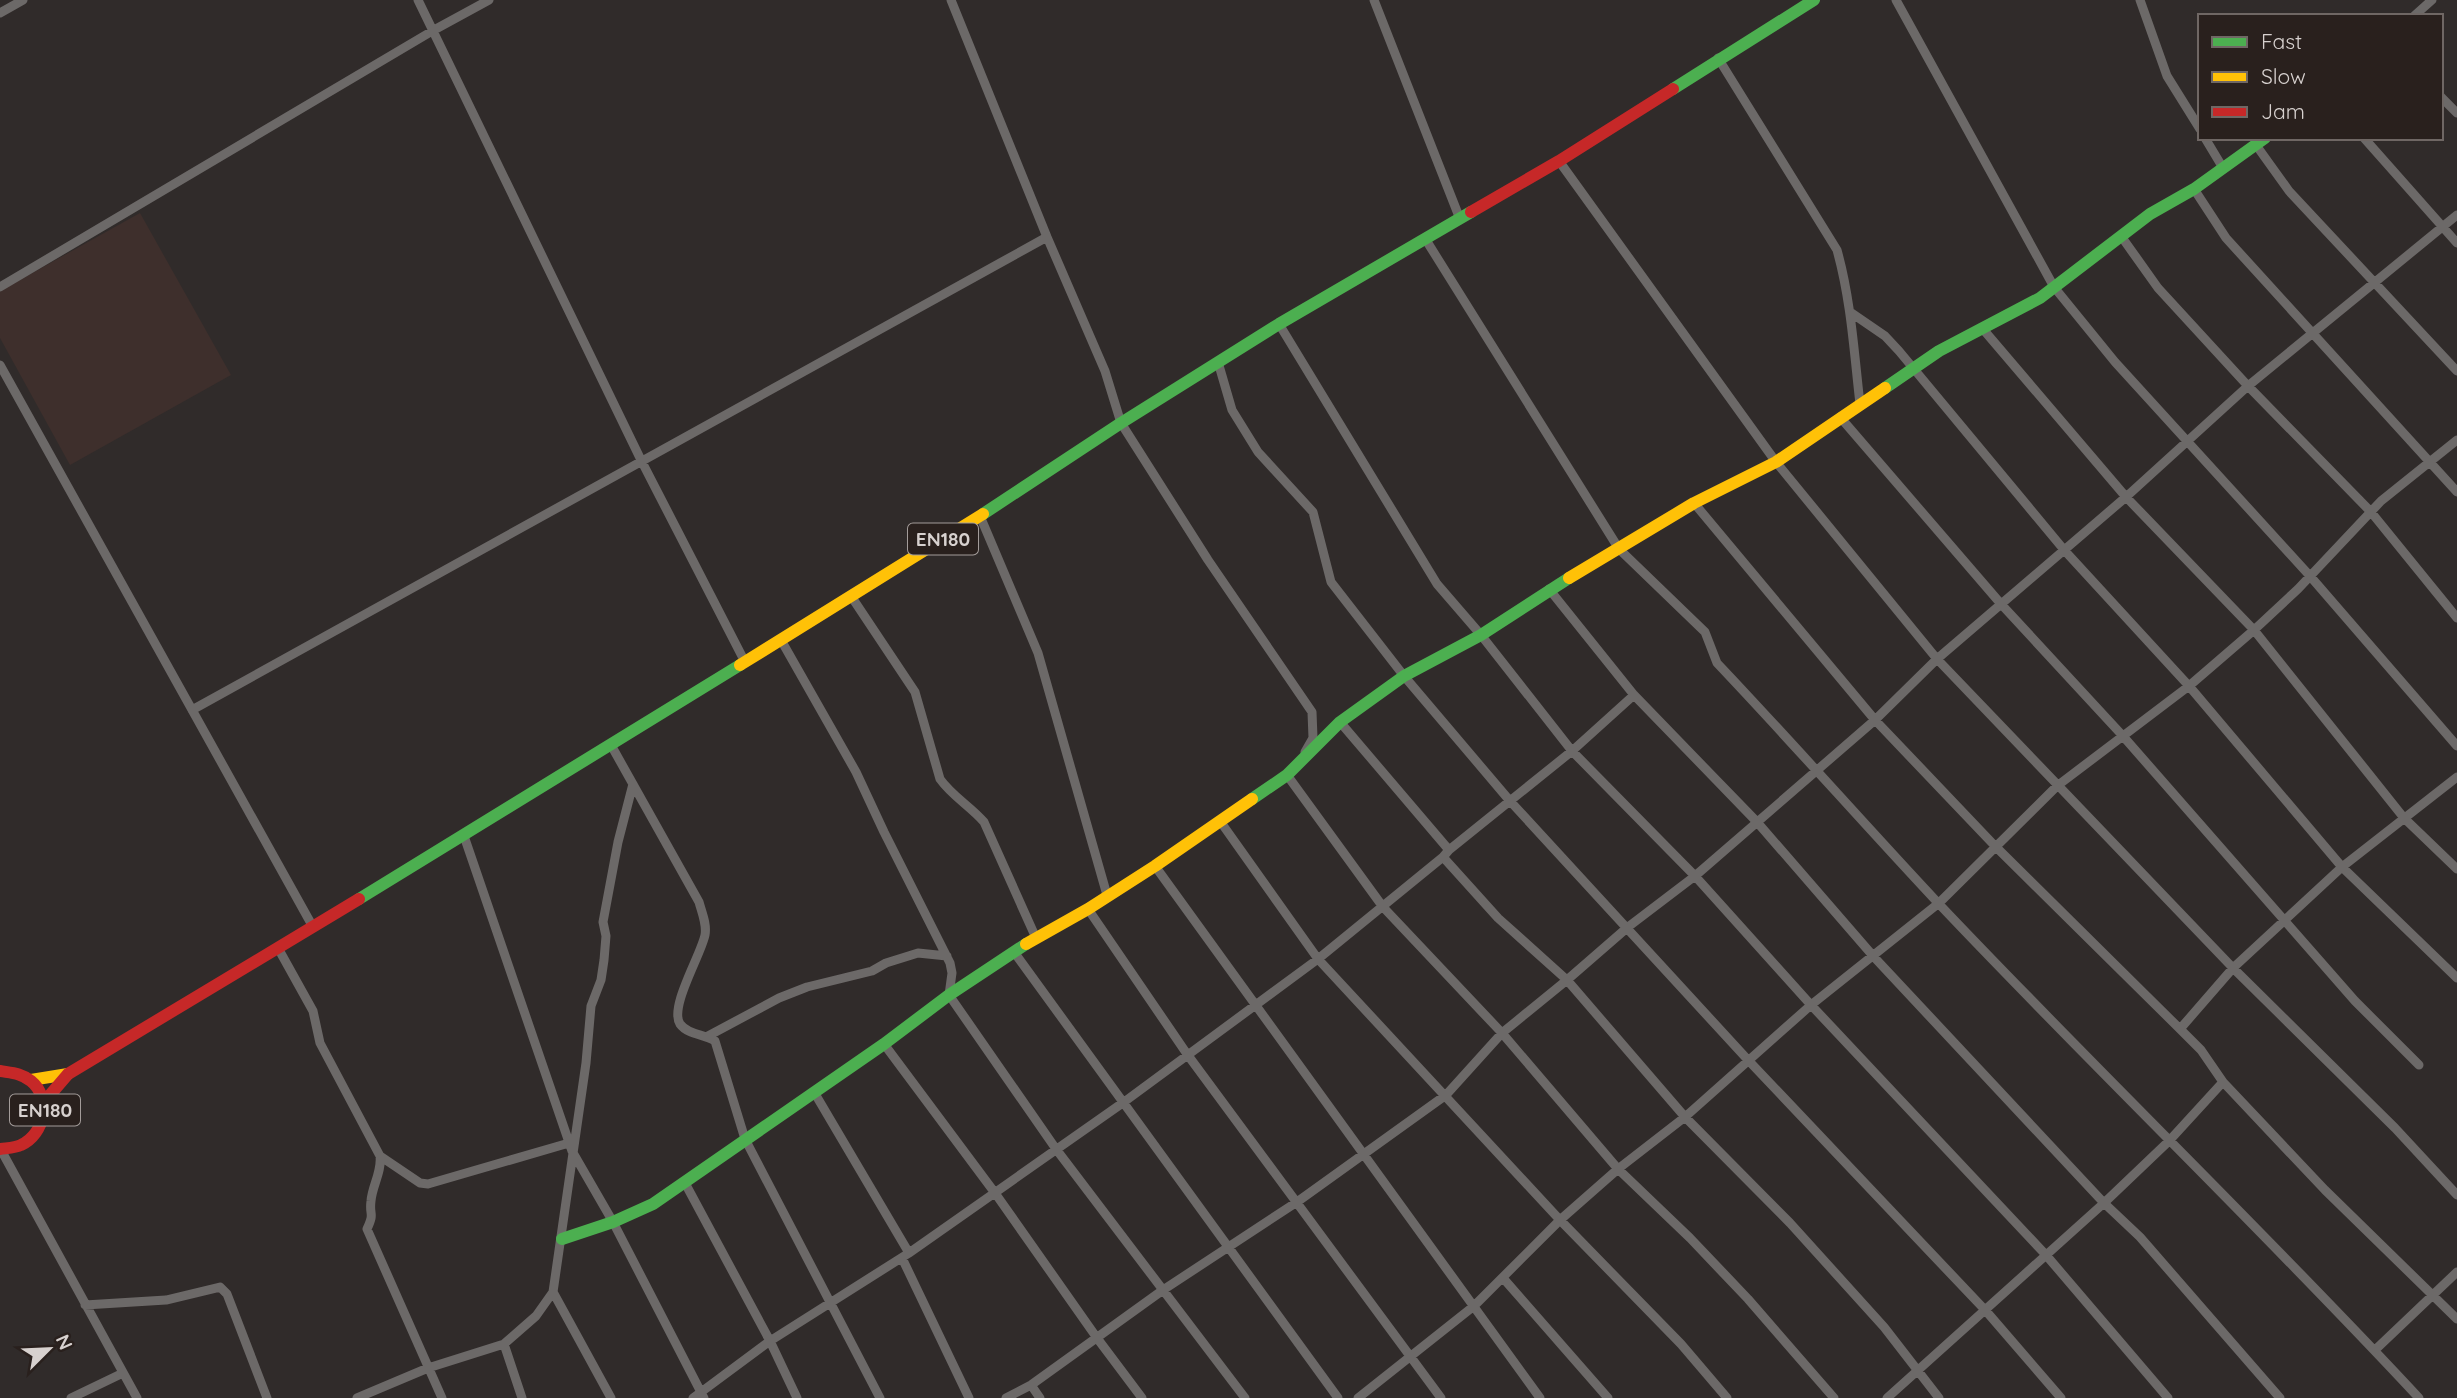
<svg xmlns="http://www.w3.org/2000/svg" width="2457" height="1398" font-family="Quicksand,sans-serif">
	<rect width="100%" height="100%" fill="#302b2a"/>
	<path fill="#3e2f2c" d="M 140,213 L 231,375 L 70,465 L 0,338 L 0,291 Z"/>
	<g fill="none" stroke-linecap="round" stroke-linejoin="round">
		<path stroke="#6c6968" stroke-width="9" d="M 418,0 L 641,460 L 745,662
			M 951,0 L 1047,237 L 1105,371 L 1121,423 L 1208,560 L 1312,712 L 1313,738 L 1305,752
			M 1374,0 L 1460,219
			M 1896,0 L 2054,287 L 2115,362 L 2310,576 L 2457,746
			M 2140,0 L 2167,76 L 2200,129
			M 0,13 L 23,0
			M 2414,16 L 2432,0
			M 1718,58 L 1837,250 C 1851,300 1854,352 1860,404
			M 2441,97 L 2457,113
			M 2205,138 L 2223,168
			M 2364,138 L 2457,243
			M 2256,145 L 2289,191 L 2457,371
			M 1559,161 L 1776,462 L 1937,659 L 2233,968 L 2395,1128 L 2457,1195
			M 2194,189 L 2226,238 L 2457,492
			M 2121,236 L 2158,288 L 2248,386 L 2371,512 L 2457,618
			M 1426,240 L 1619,549 L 1705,632 L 1717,663 C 1792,742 1864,824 1939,904 C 2097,1071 2263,1230 2419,1398
			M 0,287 L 434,30 L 489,0
			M 1850,312 L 1885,336 L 1899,351 L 2065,551 L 2189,686 L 2342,867 L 2457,978
			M 1279,324 L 1437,584 L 1481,635 L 1572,751 L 1695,876 L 1811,1005 L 2046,1255 L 2168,1398
			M 1982,328 L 2126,497 L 2254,630 L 2404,818 L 2457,869
			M 1218,362 L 1232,410 L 1258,452 L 1313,512 L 1331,582 L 1404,676 L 1510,801 L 1748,1060 L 1986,1311 L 2061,1398
			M 0,365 L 313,927
			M 1840,417 L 2001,604 L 2122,735 L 2355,1001 L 2419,1065
			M 1694,503 L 1875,720 L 1995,846 L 2180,1029
			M 980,516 L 1038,653 L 1107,895
			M 1549,589 L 1634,695 L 1757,822 L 1874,957 L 2104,1203 L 2140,1237 L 2280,1398
			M 851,596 L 915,692 L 940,779 C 952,796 970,806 984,822 L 1036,938
			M 781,640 L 856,772 L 884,832 L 950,963 L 952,973 L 949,995 L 1056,1149 L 1245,1398
			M 192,710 L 1047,237
			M 1340,722 L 1449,850
			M 611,745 L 699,902 C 702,913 707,924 705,935 C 701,955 669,1007 680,1024 C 688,1035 705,1034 715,1041 L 745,1139 L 880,1398
			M 1287,775 L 1383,907 L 1502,1033 L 1618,1169 L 1690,1238 L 1748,1299 L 1834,1398
			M 1220,821 L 1318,959 L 1560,1220 L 1681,1344 L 1727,1398
			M 464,836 L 572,1151 L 613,1222 L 704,1398
			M 1443,857 L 1498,918 L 1567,980 L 1685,1117 L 1790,1223 L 1884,1327 L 1939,1398
			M 1155,866 L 1540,1398
			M 1088,909 L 1187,1054 L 1441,1398
			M 278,948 L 313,1011 L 320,1043 L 380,1156 C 382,1172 372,1186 371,1201 C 369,1216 375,1212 367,1229 L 442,1398
			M 1014,952 L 1338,1398
			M 708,1036 L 779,998 L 807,987 L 872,971 L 886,963 L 918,953 L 947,956
			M 884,1044 L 995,1193 L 1097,1338 L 1142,1398
			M 2223,1082 L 2325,1190 L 2457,1319
			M 814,1092 L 909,1253
			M 1,1150 L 137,1398
			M 380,1156 L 420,1183 L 428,1184 L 569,1143
			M 685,1183 L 770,1341 L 797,1398
			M 902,1258 L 969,1398
			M 1503,1278 L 1608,1398
			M 553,1292 L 611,1398
			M 85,1305 L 166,1300 L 220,1287 L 227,1294 L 267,1398
			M 504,1344 L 522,1398
			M 2375,1350 L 2457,1272
			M 1031,1385 L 1040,1398
			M 71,1398 L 123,1373
			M 357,1398 L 428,1368 L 504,1344 L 536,1316 L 553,1292 L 586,1063 L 591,1006 L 601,980 L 604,960 L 606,936 L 603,922 L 618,842 L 633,784
			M 693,1398 L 770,1341 L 909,1253 L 1124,1102 L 1318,959 L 1443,857 L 1449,850 L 1572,751 L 1634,695
			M 1006,1398 L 1031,1385 L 1163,1290 L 1297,1202 L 1446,1095 L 1502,1033 L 1567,980 L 1628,927 L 1695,876 L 1875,720 L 1937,659 L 2126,497 L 2248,386 L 2457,215
			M 1358,1398 L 1474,1306 L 1560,1220 L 1618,1169 L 1685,1117 L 1811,1005 L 1939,903 L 2057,786 L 2189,686 L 2254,630 L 2298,589 L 2381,501 L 2457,440
			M 1887,1398 L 2104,1203 L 2169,1141 L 2223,1082 L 2201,1050 L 2180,1029 L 2233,968 L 2342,867 L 2457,777"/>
		<path stroke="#4caf50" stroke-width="12" d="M 1673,89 L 1814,0
			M 1885,388 L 1939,351 L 2040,298 L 2150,214 L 2194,189 L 2265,138
			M 983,514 L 1121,423 L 1279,324 L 1471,212
			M 1252,799 L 1287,775 L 1340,722 L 1404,676 L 1481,635 L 1569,578
			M 359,899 L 740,665
			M 562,1239 L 613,1222 L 653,1204 L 884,1044 L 949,995 L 1026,944"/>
		<path stroke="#ffc107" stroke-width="12" d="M 1569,578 L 1694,503 L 1776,462 L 1885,388
			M 740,665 L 983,514
			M 1026,944 L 1088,909 L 1155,866 L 1252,799
			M 31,1080 L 68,1074"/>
		<path stroke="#c62828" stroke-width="12" d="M 1471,212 L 1559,161 L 1673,89
			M 0,1071 C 12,1073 21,1073 31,1081 C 52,1098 45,1134 21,1145 C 15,1148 7,1148 0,1149
			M 44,1102 L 68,1074 L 359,899"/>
	</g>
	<g text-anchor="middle" stroke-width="5" stroke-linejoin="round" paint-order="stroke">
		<g fill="#29201d" stroke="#a39c9a" stroke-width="2">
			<rect x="908" y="523.5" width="70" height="31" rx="5"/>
			<rect x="10" y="1094.5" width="70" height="31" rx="5"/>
		</g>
		<g font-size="19" font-weight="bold" fill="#d7d1cf">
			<text x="943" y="546">EN180</text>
			<text x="45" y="1117">EN180</text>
		</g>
	</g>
	<rect x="2198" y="14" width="245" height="126" fill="#29201d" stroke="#6f6764" stroke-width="2"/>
	<rect x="2212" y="37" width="35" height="10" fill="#4caf50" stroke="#6f6764" stroke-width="2"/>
	<text x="2261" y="49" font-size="21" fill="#d7d1cf">Fast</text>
	<rect x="2212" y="72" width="35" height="10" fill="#ffc107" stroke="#6f6764" stroke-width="2"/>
	<text x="2261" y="84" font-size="21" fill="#d7d1cf">Slow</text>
	<rect x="2212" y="107" width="35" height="10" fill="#c62828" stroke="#6f6764" stroke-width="2"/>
	<text x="2261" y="119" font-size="21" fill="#d7d1cf">Jam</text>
	<g transform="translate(49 1349) rotate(66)" stroke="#29201d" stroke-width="5" paint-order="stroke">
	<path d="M0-5L12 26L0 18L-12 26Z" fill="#d7d1cf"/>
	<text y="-10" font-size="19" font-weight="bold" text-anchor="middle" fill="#d7d1cf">N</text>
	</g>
</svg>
